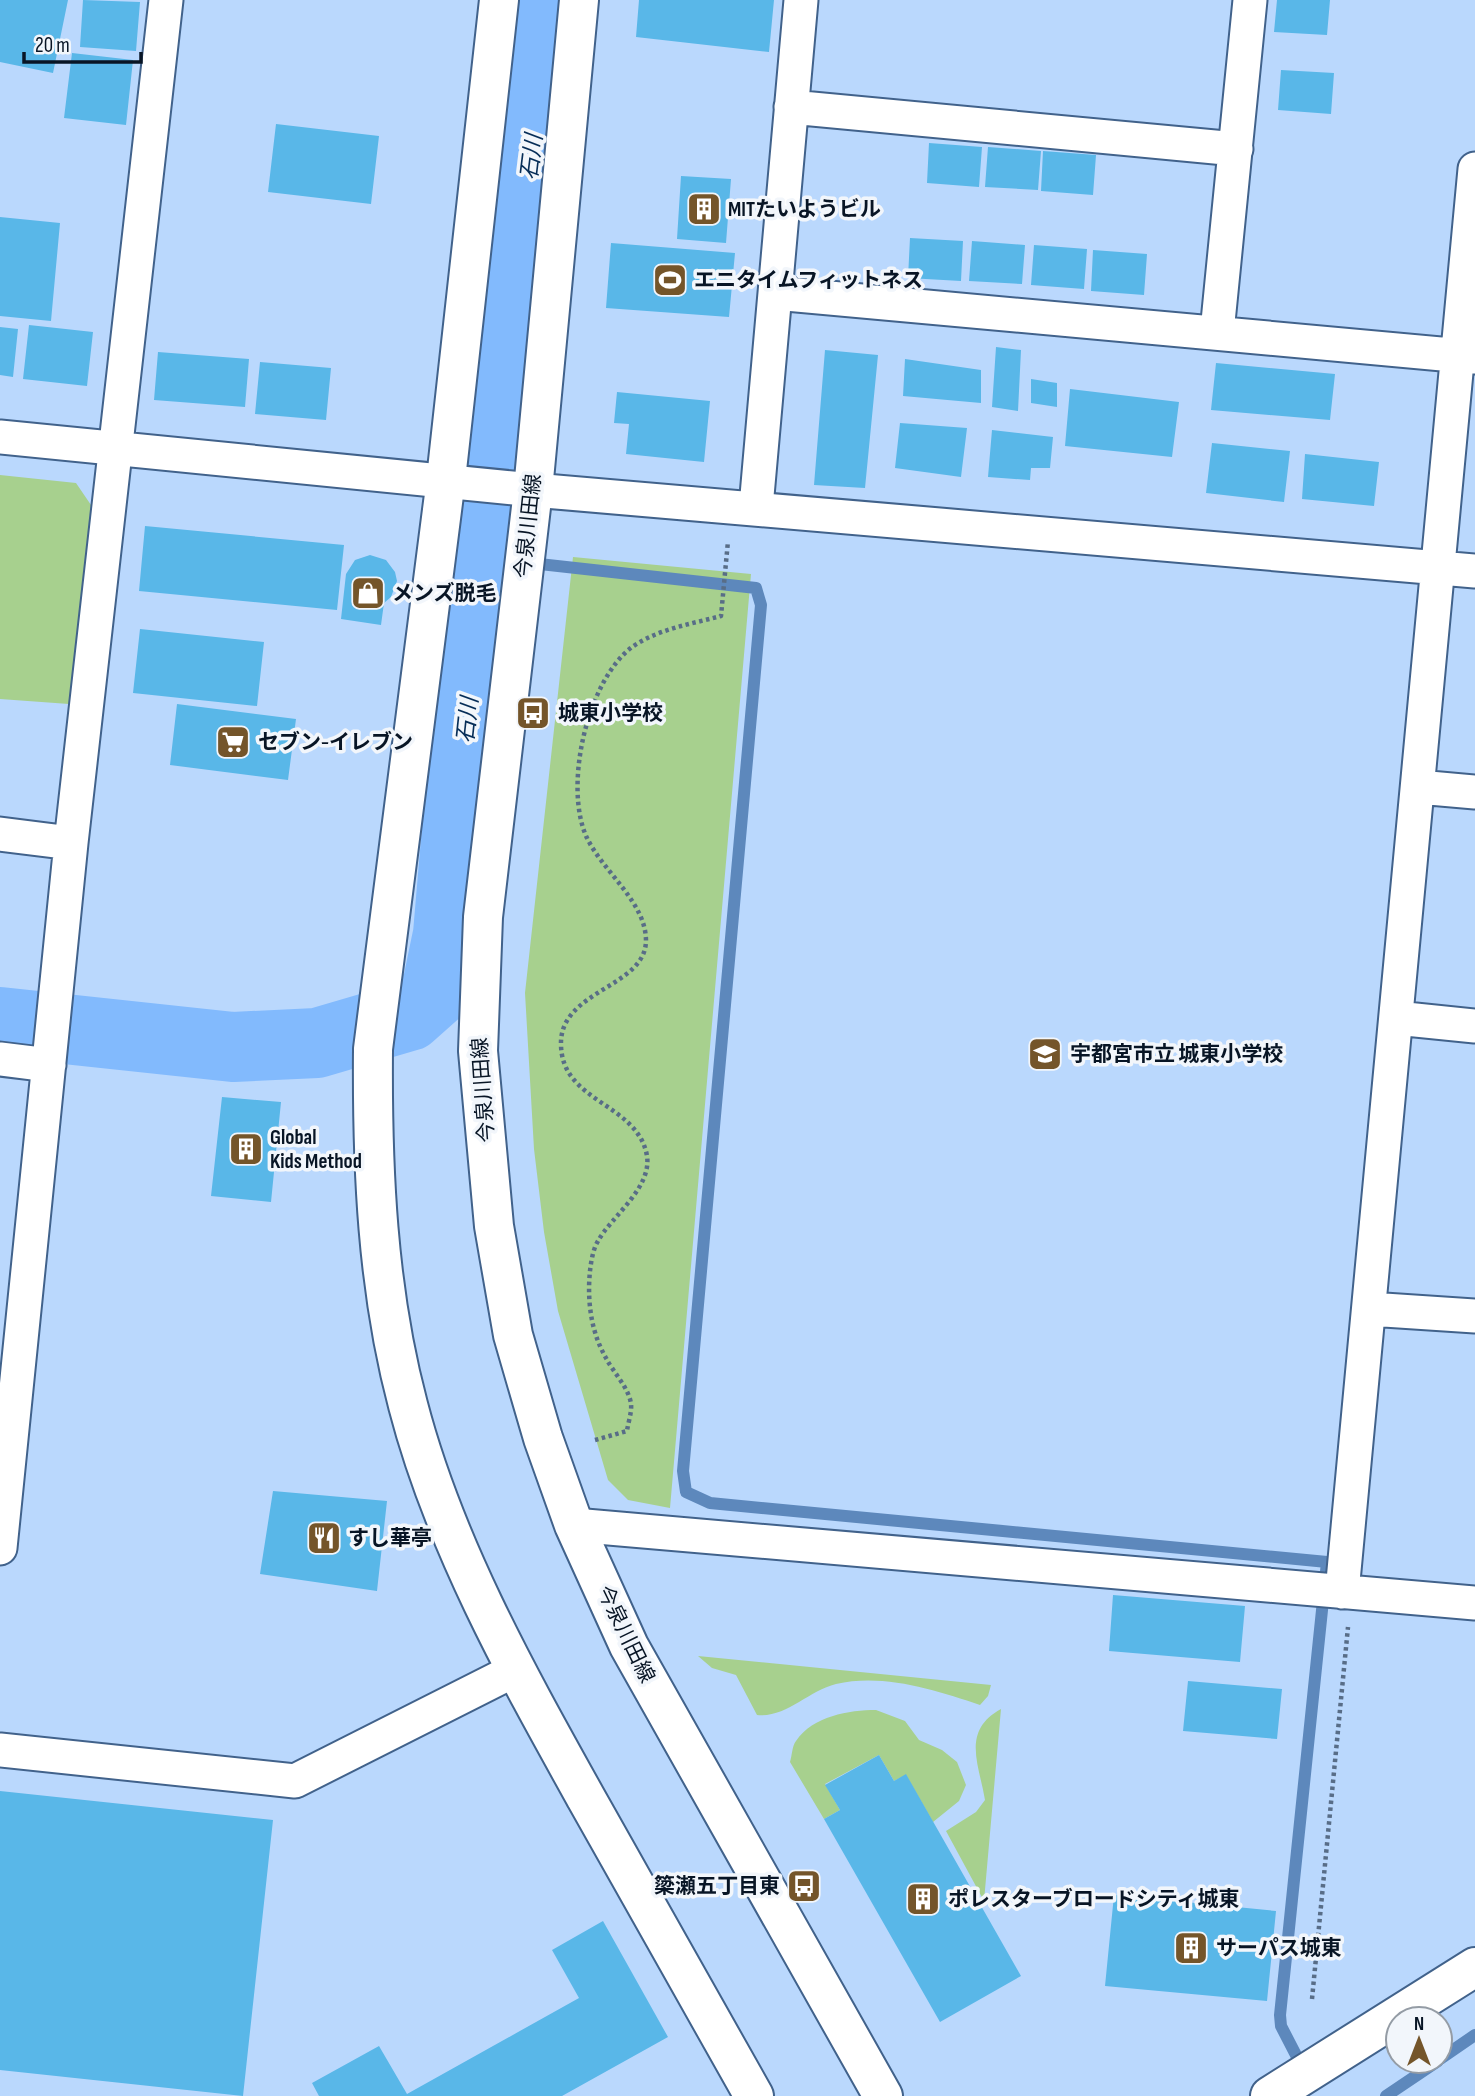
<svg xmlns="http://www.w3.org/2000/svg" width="1475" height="2096" font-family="'Sofia Sans Condensed','Noto Sans JP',sans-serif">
	<rect width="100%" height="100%" fill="#bad8fd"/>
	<path fill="#a7d08e" d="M 0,475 L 76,483 L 91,505 L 69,704 L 0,699 Z
		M 573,557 L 751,574 L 670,1508 L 628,1500 L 608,1480 L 558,1311 L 544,1232 L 534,1149 L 525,993 Z
		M 698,1656 L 991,1685 L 988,1696 L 980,1705 C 936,1690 883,1673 836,1684 C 808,1691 786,1718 757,1715 L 736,1675 L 712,1668 Z
		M 1001,1709 L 984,1901 L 946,1831 L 976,1812 L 985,1800 C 979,1764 961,1731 1001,1709 Z
		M 876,1710 L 905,1721 L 919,1740 L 942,1750 L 957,1762 L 966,1785 L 959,1801 L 933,1822 L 906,1775 L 894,1781 L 879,1755 L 825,1784 L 840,1810 L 824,1819 L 790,1762 C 792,1756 792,1746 796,1741 C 813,1716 849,1710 876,1710 Z"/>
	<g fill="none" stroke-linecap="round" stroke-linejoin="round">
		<path stroke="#5d88bc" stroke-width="12" d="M 486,558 L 756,588 L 761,605 L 683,1471 L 686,1492 L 710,1503 L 1327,1562 L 1280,2015 L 1281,2026 L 1297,2057
			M 1440,2059 L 1475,2035
			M 1386,2096 L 1438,2061"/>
		<path stroke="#82bafd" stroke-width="70" d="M 0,1022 L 233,1047 L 317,1043 L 409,1016 L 436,992 L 448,934 L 464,746 L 549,0"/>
	</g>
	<path fill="#59b7e8" d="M 0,0 L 68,0 L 53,73 L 0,62 Z
		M 83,0 L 140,2 L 136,51 L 80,47 Z
		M 639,0 L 774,0 L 769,52 L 636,37 Z
		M 1277,0 L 1330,0 L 1327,35 L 1274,32 Z
		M 72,53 L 133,60 L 126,125 L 64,118 Z
		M 1281,70 L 1334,73 L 1331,114 L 1278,110 Z
		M 276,124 L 379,136 L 371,204 L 268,192 Z
		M 929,143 L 982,147 L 979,187 L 927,183 Z
		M 988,147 L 1041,151 L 1038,190 L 985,187 Z
		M 1043,151 L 1096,155 L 1093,195 L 1041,191 Z
		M 681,176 L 731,179 L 726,243 L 677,239 Z
		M 0,217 L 60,223 L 51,321 L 0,316 Z
		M 910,238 L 963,241 L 961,281 L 908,278 Z
		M 972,241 L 1025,245 L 1022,284 L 969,281 Z
		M 611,243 L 735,253 L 729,317 L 606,308 Z
		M 1034,245 L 1087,249 L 1084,289 L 1031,285 Z
		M 1093,250 L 1147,254 L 1144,295 L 1091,291 Z
		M 29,325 L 93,332 L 87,386 L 23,379 Z
		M 0,327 L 18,329 L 13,377 L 0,375 Z
		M 996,347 L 1021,350 L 1018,411 L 992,407 Z
		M 825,350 L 878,355 L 865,488 L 814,485 Z
		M 158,352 L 249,359 L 245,407 L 154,400 Z
		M 905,359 L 981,370 L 981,403 L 903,396 Z
		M 260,362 L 331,368 L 326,420 L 255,414 Z
		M 1216,363 L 1335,374 L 1330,420 L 1211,410 Z
		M 1031,379 L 1057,383 L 1057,407 L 1031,403 Z
		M 1070,389 L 1179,402 L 1172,457 L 1065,446 Z
		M 617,392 L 710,401 L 704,462 L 626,454 L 629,424 L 614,423 Z
		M 900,423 L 967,428 L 961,477 L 895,468 Z
		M 992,430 L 1053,437 L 1050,468 L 1031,468 L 1030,480 L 988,477 Z
		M 1212,443 L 1290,451 L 1284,502 L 1206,493 Z
		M 1305,454 L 1379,462 L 1374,506 L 1302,499 Z
		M 145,526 L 344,545 L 337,610 L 139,591 Z
		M 370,555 L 386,560 L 395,572 L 397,581 L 391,597 L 384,603 L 381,625 L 341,619 L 346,574 L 355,560 Z
		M 140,629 L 264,642 L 257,706 L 133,693 Z
		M 177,704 L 296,719 L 288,780 L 170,765 Z
		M 222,1097 L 281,1102 L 271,1202 L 211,1196 Z
		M 273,1491 L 387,1501 L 377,1591 L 260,1574 Z
		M 1113,1595 L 1245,1606 L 1240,1662 L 1109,1651 Z
		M 1188,1681 L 1282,1689 L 1277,1739 L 1183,1731 Z
		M 879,1755 L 894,1781 L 906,1774 L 1021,1976 L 940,2022 L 824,1819 L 840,1810 L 825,1785 Z
		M 0,1791 L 273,1820 L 243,2096 L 0,2070 Z
		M 1114,1895 L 1276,1911 L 1267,2001 L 1105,1986 Z
		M 603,1921 L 668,2037 L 562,2096 L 319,2096 L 312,2083 L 379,2046 L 407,2094 L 579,1998 L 552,1950 Z"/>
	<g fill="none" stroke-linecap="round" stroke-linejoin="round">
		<g stroke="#41628b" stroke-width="37">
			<path id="street" d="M 791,107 L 1236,149
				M 775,293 L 1475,357
				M 1217,332 L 1250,0
				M 0,437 L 533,490 L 1475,571
				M 756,507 L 801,0
				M 1418,787 L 1475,792
				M 0,834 L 71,843
				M 1396,1018 L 1475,1026
				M 0,1059 L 49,1065
				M 1369,1309 L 1475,1316
				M 574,1525 L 1475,1603
				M 0,1548 L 71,843 L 166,0
				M 1342,1592 L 1475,169
				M 0,1750 L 295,1781 L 515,1670"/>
		</g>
		<g stroke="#41628b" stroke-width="42">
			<path id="secondary" d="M 499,0 L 446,479 L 373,1049 C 372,1168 377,1289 408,1405 C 444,1544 517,1674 586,1798 C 642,1897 698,1997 754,2096
				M 579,0 L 533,490 L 483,917 L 478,1051 L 494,1226 L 513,1335 L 543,1438 L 574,1525 L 629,1646 L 883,2096"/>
		</g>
		<g stroke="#41628b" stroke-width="42">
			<path id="highway" d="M 1270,2096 L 1475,1967"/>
		</g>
		<path stroke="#586d87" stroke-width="4.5" stroke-dasharray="3.5 3.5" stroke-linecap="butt" d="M 595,1440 L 627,1431 C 628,1423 632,1412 631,1404 C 629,1388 613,1372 606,1358 C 591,1332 587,1301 590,1271 C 591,1262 593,1249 598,1241 C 611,1217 652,1188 647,1156 C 638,1103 562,1103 561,1045 C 559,990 645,988 646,941 C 646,902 604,873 587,838 C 563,787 587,681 632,647 C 658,629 691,624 721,616 L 728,541
			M 1312,1999 L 1348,1627"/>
		<use href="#street" stroke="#fff" stroke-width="33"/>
		<use href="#secondary" stroke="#fff" stroke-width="38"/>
		<use href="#highway" stroke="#fff" stroke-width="38"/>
	</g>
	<defs>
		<g id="building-square" transform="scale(1.75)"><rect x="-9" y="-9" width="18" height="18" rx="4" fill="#74552a" stroke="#f2f6fb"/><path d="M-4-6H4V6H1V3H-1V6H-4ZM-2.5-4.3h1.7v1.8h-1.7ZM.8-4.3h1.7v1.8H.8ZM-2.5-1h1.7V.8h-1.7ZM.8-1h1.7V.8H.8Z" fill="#fff"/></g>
		<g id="stadium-square" transform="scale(1.75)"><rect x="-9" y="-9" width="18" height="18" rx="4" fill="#74552a" stroke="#f2f6fb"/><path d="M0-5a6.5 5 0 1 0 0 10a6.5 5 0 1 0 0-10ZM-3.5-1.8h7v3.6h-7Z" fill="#fff"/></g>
		<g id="shop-square" transform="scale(1.75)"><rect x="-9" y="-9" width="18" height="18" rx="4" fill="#74552a" stroke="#f2f6fb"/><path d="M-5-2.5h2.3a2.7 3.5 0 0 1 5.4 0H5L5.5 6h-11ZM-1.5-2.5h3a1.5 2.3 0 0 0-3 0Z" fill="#fff"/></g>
		<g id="bus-square" transform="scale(1.75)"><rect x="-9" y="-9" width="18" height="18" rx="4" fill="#74552a" stroke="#f2f6fb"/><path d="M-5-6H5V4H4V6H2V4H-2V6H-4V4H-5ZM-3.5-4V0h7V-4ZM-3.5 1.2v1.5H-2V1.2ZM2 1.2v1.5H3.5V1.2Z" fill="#fff"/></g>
		<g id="supermarket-square" transform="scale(1.75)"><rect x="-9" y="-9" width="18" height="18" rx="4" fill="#74552a" stroke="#f2f6fb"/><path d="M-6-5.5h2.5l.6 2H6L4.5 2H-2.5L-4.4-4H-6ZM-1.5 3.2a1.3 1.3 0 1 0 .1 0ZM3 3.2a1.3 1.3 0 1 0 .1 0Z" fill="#fff"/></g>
		<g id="school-square" transform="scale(1.75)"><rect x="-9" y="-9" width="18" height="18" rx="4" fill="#74552a" stroke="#f2f6fb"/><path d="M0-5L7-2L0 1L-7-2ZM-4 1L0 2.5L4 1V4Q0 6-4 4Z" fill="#fff"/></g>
		<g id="restaurant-square" transform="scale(1.75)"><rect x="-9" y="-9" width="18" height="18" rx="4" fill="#74552a" stroke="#f2f6fb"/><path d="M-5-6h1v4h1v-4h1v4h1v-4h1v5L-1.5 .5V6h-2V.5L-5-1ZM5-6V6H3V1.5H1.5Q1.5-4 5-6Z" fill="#fff"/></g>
	</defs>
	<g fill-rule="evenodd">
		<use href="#building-square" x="704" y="209"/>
		<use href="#stadium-square" x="670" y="280"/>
		<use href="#shop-square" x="368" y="593"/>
		<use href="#bus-square" x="533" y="713"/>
		<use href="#supermarket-square" x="233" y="742"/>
		<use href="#school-square" x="1045" y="1054"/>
		<use href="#building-square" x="246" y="1149"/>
		<use href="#restaurant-square" x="324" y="1538"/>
		<use href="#bus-square" x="804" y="1886"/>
		<use href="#building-square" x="923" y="1899"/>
		<use href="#building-square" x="1191" y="1948"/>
	</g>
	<g text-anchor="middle" stroke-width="7" stroke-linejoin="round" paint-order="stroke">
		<g font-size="21" font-weight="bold" fill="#081525" stroke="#f2f6fb" text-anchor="start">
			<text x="728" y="216">MITたいようビル</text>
			<text x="694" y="287">エニタイムフィットネス</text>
			<text x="392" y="600">メンズ脱毛</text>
			<text x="558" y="720">城東小学校</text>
			<text x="258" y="749">セブン-イレブン</text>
			<text x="1070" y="1061">宇都宮市立 城東小学校</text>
			<text x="270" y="1144">Global<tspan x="270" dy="24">Kids Method</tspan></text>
			<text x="348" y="1545">すし華亭</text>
			<text x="780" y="1893" text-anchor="end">簗瀬五丁目東</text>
			<text x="948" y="1906">ポレスターブロードシティ城東</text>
			<text x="1216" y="1955">サーパス城東</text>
		</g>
		<g font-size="21" fill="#081525" stroke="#f2f6fb">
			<text transform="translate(528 526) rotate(-84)" y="7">今泉川田線</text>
			<text transform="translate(483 1090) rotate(-94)" y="7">今泉川田線</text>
			<text transform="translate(626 1634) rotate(64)" y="7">今泉川田線</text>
		</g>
		<g font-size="23" font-style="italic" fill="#062d57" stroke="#f2f6fb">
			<text transform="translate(531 157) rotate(-83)" y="8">石川</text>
			<text transform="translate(467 720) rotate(-84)" y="8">石川</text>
		</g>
	</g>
	<g transform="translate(1419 2040)"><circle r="33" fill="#f2f6fb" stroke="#949ca5" stroke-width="2"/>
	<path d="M0-5L12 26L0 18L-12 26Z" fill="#74552a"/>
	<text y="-10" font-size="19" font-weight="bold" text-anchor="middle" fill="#081525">N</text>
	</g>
	<path d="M24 52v10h117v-10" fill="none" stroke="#081525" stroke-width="3.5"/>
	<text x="35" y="52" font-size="21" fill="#081525" stroke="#f2f6fb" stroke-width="5" paint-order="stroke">20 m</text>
</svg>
